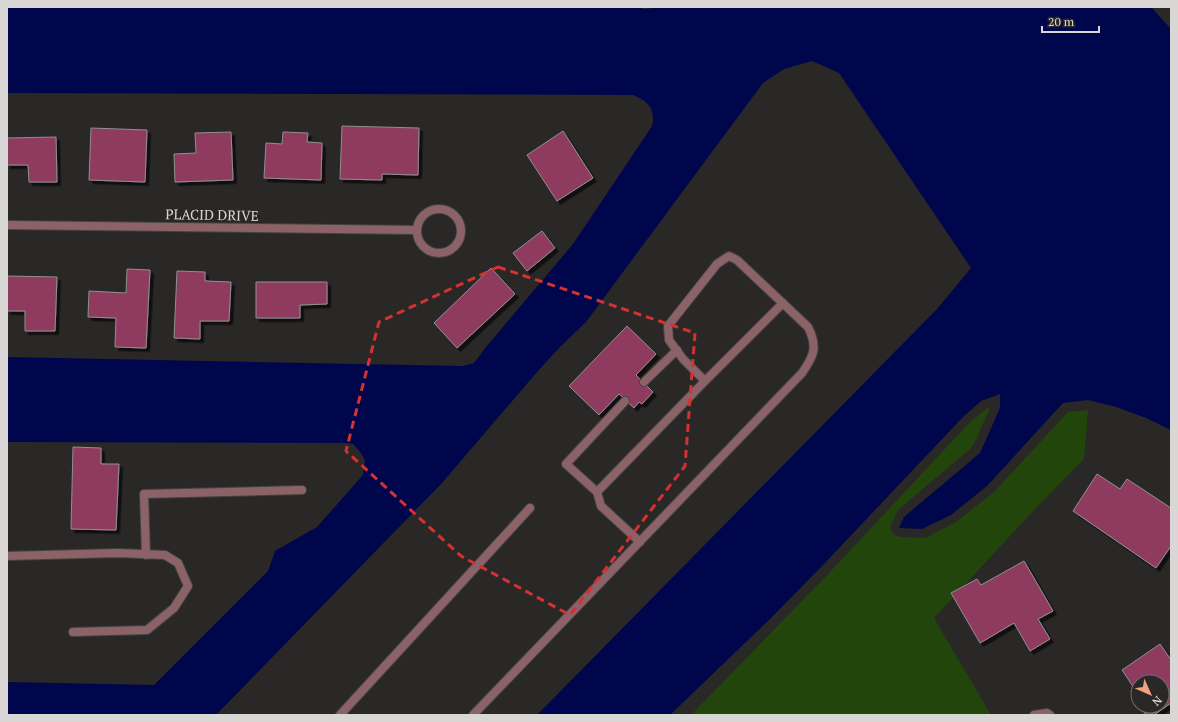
<svg xmlns="http://www.w3.org/2000/svg" width="1178" height="722" font-family="'PT Serif',serif">
	<defs>
		<filter id="shadow"><feDropShadow dx="3.5" dy="3.5" stdDeviation="0" flood-color="#0009"/></filter>
	</defs>
	<rect width="100%" height="100%" fill="#2a2826"/>
	<path fill="#22450c" d="M 990,408 L 974,444 L 970,449 L 898,510 L 890,527 L 891,530 L 894,535 L 900,537 L 925,538 L 956,522 L 994,492 L 1068,412 L 1088,410 L 1084,459 L 1034,510 L 934,618 L 991,715 L 691,715 L 831,571 L 969,423 L 986,409 Z"/>
	<path fill="#00064b" d="M 7,7 L 641,7 L 643,9 L 666,7 L 1151,7 L 1171,29 L 1171,430 L 1146,418 L 1116,407 L 1088,400 L 1063,403 L 987,486 L 951,515 L 922,529 L 899,528 L 904,517 L 980,453 L 1000,408 L 1000,394 L 981,401 L 963,417 L 824,564 L 770,619 L 670,715 L 537,715 L 937,309 L 971,268 L 839,73 L 812,61 L 784,69 L 763,83 L 586,322 L 560,347 L 537,372 L 442,483 L 216,715 L 7,715 L 7,682 L 154,685 L 268,571 L 275,551 L 317,527 L 363,475 L 365,460 L 361,453 L 353,444 L 346,443 L 7,442 L 7,357 L 463,366 L 474,363 L 486,347 L 573,244 L 652,126 C 656,109 648,101 633,95 L 7,93 Z"/>
	<path fill="#8f3a60" stroke="#928f90" filter="url(#shadow)" d="M 342,126 L 419,128 L 418,175 L 382,174 L 382,180 L 340,179 Z
		M 91,128 L 147,130 L 145,182 L 89,180 Z
		M 563,131 L 593,178 L 557,201 L 527,155 Z
		M 231,132 L 233,180 L 175,182 L 174,154 L 196,153 L 195,133 Z
		M 283,132 L 308,133 L 307,142 L 322,143 L 321,180 L 264,178 L 266,143 L 282,144 Z
		M 56,137 L 57,182 L 29,182 L 28,165 L 7,165 L 7,138 Z
		M 542,231 L 555,248 L 527,271 L 513,253 Z
		M 491,268 L 515,294 L 457,348 L 434,323 Z
		M 127,269 L 150,270 L 146,348 L 115,347 L 116,318 L 88,317 L 89,291 L 126,293 Z
		M 177,271 L 205,272 L 205,281 L 231,282 L 229,321 L 200,321 L 200,339 L 174,338 Z
		M 7,276 L 57,277 L 55,331 L 25,331 L 25,311 L 7,311 Z
		M 256,282 L 327,282 L 327,304 L 300,305 L 300,318 L 256,318 Z
		M 627,326 L 656,354 L 636,375 L 653,392 L 642,404 L 639,402 L 634,408 L 619,394 L 599,415 L 569,386 Z
		M 73,447 L 101,448 L 101,464 L 119,464 L 116,530 L 71,529 Z
		M 1097,474 L 1120,489 L 1127,479 L 1171,508 L 1171,546 L 1156,568 L 1073,511 Z
		M 1024,561 L 1053,611 L 1038,619 L 1050,639 L 1030,651 L 1014,623 L 980,643 L 951,593 L 977,579 L 981,585 Z
		M 1160,644 L 1171,660 L 1171,703 L 1154,715 L 1146,715 L 1140,706 L 1162,706 L 1162,682 L 1138,682 L 1138,686 L 1134,688 L 1122,670 Z"/>
	<g fill="none" stroke-linecap="round" stroke-linejoin="round">
		<g stroke="#464442" stroke-width="10">
			<path id="service" d="M 705,381 L 783,303
				M 644,382 L 677,350
				M 597,492 L 566,464 L 625,401
				M 146,555 L 144,494 L 302,490
				M 7,556 L 118,553 L 165,555 L 178,563 L 188,586 L 174,608 L 147,630 L 73,632
				M 340,715 L 530,508
				M 473,715 L 802,373 C 814,356 818,347 808,327 L 737,260 L 729,256 L 717,264 L 668,326 L 669,340 L 683,359 L 705,381 L 597,492 L 601,506 L 640,542"/>
		</g>
		<g stroke="#464442" stroke-width="10">
			<path id="minor" d="M417 231a22 22 0 1 1 44 0a22 22 0 1 1-44 0Z
				M 7,225 L 416,230
				M 1034,715 L 1047,713 L 1050,715"/>
		</g>
		<use href="#service" stroke="#8c6269" stroke-width="8"/>
		<use href="#minor" stroke="#8c6269" stroke-width="8"/>
	</g>
	<path fill="none" stroke="#d63131" stroke-width="3" stroke-dasharray="8 5" stroke-linejoin="round" d="M 498,267 L 695,333 L 685,466 L 570,615 L 461,556 L 346,451 L 379,322 Z"/>
	<g text-anchor="middle" stroke-width="3" stroke-linejoin="round" paint-order="stroke">
		<g font-size="14" fill="#d8d7d6" stroke="#2a2826">
			<text transform="translate(212 215) rotate(1)" y="5">PLACID DRIVE</text>
		</g>
	</g>
	<rect width="1178" height="722" fill="none" stroke="#d8d7d6" stroke-width="16"/>
	<g transform="translate(1150 694) rotate(135)"><circle r="19" fill="#2a2826" stroke="#706e6c"/>
	<path d="M0-3L7 15L0 10L-7 15Z" fill="#f2a07f"/>
	<text y="-6" font-size="11" font-weight="bold" text-anchor="middle" fill="#d8d7d6">N</text>
	</g>
	<path d="M1042 26v6h57v-6" fill="none" stroke="#d8d7d6" stroke-width="2"/>
	<text x="1048" y="26" font-size="12" fill="#d8d7d6" stroke="#2a2826" stroke-width="3" paint-order="stroke">20 m</text>
</svg>
